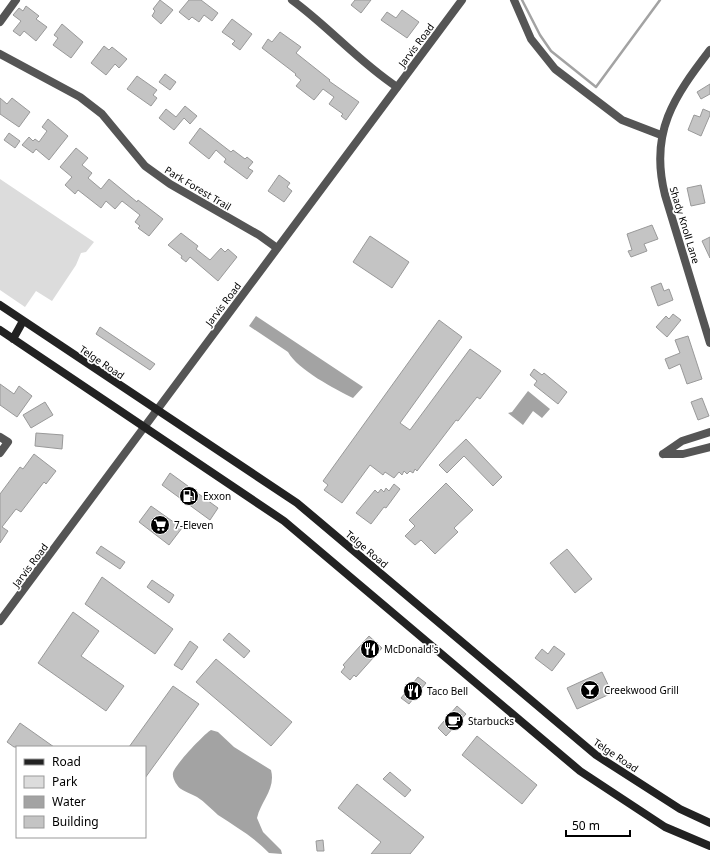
<svg xmlns="http://www.w3.org/2000/svg" width="710" height="854" font-family="'Noto Sans',sans-serif">
	<rect width="100%" height="100%" fill="#fff"/>
	<path fill="#dcdcdc" d="M 0,179 L 94,242 L 86,252 L 81,253 L 76,265 L 52,301 L 36,291 L 25,307 L 0,290 Z"/>
	<path fill="#a3a3a3" d="M 256,316 L 363,387 L 353,398 C 335,389 298,370 288,352 L 249,326 Z
		M 528,391 L 550,409 L 542,418 L 533,411 L 523,425 L 508,413 L 512,412 Z
		M 211,730 L 218,732 L 234,747 L 271,770 C 276,789 261,801 257,818 L 263,832 L 281,850 L 282,854 L 269,853 C 254,837 236,827 218,815 C 211,809 205,802 197,797 C 192,794 185,792 181,789 C 177,786 172,778 173,773 C 174,766 204,734 211,730 Z"/>
	<g fill="none" stroke-linecap="round" stroke-linejoin="round">
		<path stroke="#a3a3a3" stroke-width="2.5" d="M 522,0 L 540,35 L 551,51 L 596,87 L 660,0"/>
	</g>
	<path fill="#c4c4c4" stroke="#999" d="M 160,0 L 173,10 L 161,24 L 152,16 L 155,11 L 153,9 Z
		M 189,0 L 201,0 L 218,13 L 212,21 L 204,15 L 199,22 L 192,17 L 189,20 L 179,12 Z
		M 355,0 L 371,0 L 361,13 L 351,5 Z
		M 26,6 L 39,16 L 36,19 L 47,27 L 36,41 L 24,31 L 20,36 L 13,31 L 21,21 L 13,15 L 19,8 L 23,11 Z
		M 402,10 L 419,22 L 407,38 L 381,20 L 387,12 L 396,18 Z
		M 232,19 L 252,34 L 240,50 L 232,44 L 235,41 L 222,32 Z
		M 62,24 L 83,42 L 71,58 L 53,45 L 58,38 L 54,35 Z
		M 280,32 L 301,47 L 296,53 L 330,80 L 329,81 L 359,102 L 346,120 L 341,116 L 343,114 L 329,104 L 334,97 L 323,89 L 314,100 L 296,86 L 301,80 L 295,75 L 296,74 L 262,48 L 268,39 L 272,42 Z
		M 104,46 L 109,50 L 112,47 L 127,59 L 119,68 L 115,64 L 106,75 L 91,63 Z
		M 165,74 L 176,82 L 170,90 L 159,82 Z
		M 137,76 L 157,90 L 153,95 L 157,98 L 151,106 L 127,89 Z
		M 710,84 L 710,94 L 701,99 L 697,92 Z
		M 0,98 L 7,104 L 12,98 L 30,112 L 19,127 L 0,114 Z
		M 185,106 L 197,116 L 190,124 L 184,118 L 174,130 L 159,118 L 166,109 L 176,117 Z
		M 703,109 L 710,112 L 710,115 L 701,136 L 688,130 L 694,115 L 700,117 Z
		M 48,119 L 68,136 L 49,160 L 36,149 L 33,153 L 22,145 L 29,137 L 33,141 L 35,139 L 39,142 L 47,131 L 42,127 Z
		M 200,128 L 231,152 L 233,150 L 245,159 L 247,157 L 253,162 L 248,168 L 253,171 L 247,179 L 224,162 L 226,159 L 216,150 L 209,159 L 189,143 Z
		M 9,133 L 20,141 L 15,148 L 4,140 Z
		M 76,148 L 88,158 L 82,165 L 92,173 L 88,178 L 101,189 L 109,179 L 137,202 L 138,200 L 163,219 L 149,236 L 138,228 L 140,226 L 135,222 L 140,215 L 122,201 L 115,209 L 106,201 L 101,208 L 78,190 L 75,194 L 65,185 L 72,177 L 60,167 Z
		M 279,175 L 290,183 L 287,187 L 292,191 L 284,202 L 268,191 Z
		M 701,185 L 705,203 L 691,206 L 687,188 Z
		M 652,225 L 658,239 L 644,244 L 647,251 L 631,257 L 628,251 L 632,250 L 627,234 Z
		M 181,233 L 198,246 L 196,249 L 210,260 L 221,248 L 225,252 L 228,249 L 237,257 L 218,281 L 190,257 L 186,262 L 181,258 L 182,256 L 168,245 Z
		M 370,236 L 409,262 L 392,288 L 353,262 Z
		M 710,237 L 710,258 L 702,241 Z
		M 661,283 L 664,291 L 669,289 L 673,300 L 658,306 L 651,287 Z
		M 673,314 L 681,320 L 667,337 L 656,327 L 666,316 L 669,319 Z
		M 439,320 L 462,337 L 400,423 L 410,430 L 470,349 L 501,371 L 480,399 L 477,397 L 458,421 L 456,420 L 417,471 L 415,469 L 413,473 L 410,471 L 407,474 L 404,471 L 402,475 L 399,472 L 394,478 L 385,472 L 383,475 L 370,465 L 342,503 L 324,490 L 328,485 L 323,481 Z
		M 100,327 L 155,364 L 150,370 L 96,334 Z
		M 688,336 L 702,379 L 687,384 L 680,364 L 669,369 L 665,359 L 680,353 L 675,340 Z
		M 534,369 L 542,375 L 544,373 L 567,392 L 558,404 L 534,385 L 537,381 L 530,375 Z
		M 0,384 L 14,394 L 19,386 L 32,396 L 17,417 L 0,405 Z
		M 702,398 L 709,416 L 698,420 L 691,402 Z
		M 45,402 L 53,415 L 31,428 L 23,415 Z
		M 36,433 L 63,435 L 62,449 L 35,446 Z
		M 466,439 L 502,477 L 493,486 L 464,456 L 447,473 L 439,465 Z
		M 34,454 L 56,471 L 46,484 L 44,482 L 21,512 L 16,509 L 2,527 L 8,531 L 0,543 L 0,494 L 20,467 L 23,469 Z
		M 170,473 L 218,508 L 210,520 L 162,485 Z
		M 446,483 L 473,510 L 454,528 L 458,532 L 435,554 L 421,540 L 415,545 L 405,536 L 415,526 L 409,520 Z
		M 394,484 L 400,489 L 386,508 L 384,507 L 371,524 L 356,513 L 375,490 L 378,493 L 381,489 L 384,492 L 386,488 L 389,491 Z
		M 151,506 L 182,528 L 169,545 L 139,522 Z
		M 101,546 L 125,562 L 120,569 L 96,553 Z
		M 567,549 L 592,579 L 575,593 L 550,563 Z
		M 102,577 L 173,629 L 155,654 L 85,604 Z
		M 152,580 L 174,595 L 169,603 L 147,587 Z
		M 73,612 L 99,631 L 81,656 L 124,686 L 106,711 L 38,663 Z
		M 229,633 L 250,651 L 244,658 L 223,640 Z
		M 369,636 L 382,648 L 356,677 L 354,675 L 350,680 L 341,672 L 345,667 L 343,665 Z
		M 190,641 L 198,647 L 182,670 L 174,665 Z
		M 554,646 L 565,654 L 552,671 L 535,658 L 542,649 L 548,654 Z
		M 216,659 L 292,722 L 271,746 L 196,682 Z
		M 602,672 L 612,693 L 577,709 L 567,688 Z
		M 418,677 L 426,683 L 409,704 L 401,698 Z
		M 173,686 L 199,704 L 145,778 L 145,747 L 129,747 Z
		M 457,706 L 466,714 L 446,736 L 438,728 Z
		M 20,723 L 54,747 L 14,747 L 7,742 Z
		M 477,736 L 537,785 L 522,804 L 462,755 Z
		M 390,772 L 411,790 L 405,797 L 383,779 Z
		M 357,784 L 424,837 L 410,854 L 371,854 L 381,842 L 338,808 Z
		M 323,840 L 324,851 L 317,851 L 316,841 Z"/>
	<g fill="none" stroke-linecap="round" stroke-linejoin="round">
		<path stroke="#555" stroke-width="8" d="M 292,0 C 329,27 359,62 397,87
			M 514,0 L 531,39 L 555,69 L 622,120 L 661,135
			M 0,22 L 16,0
			M 710,50 C 674,97 649,132 665,195 L 710,343
			M 0,54 L 80,97 L 102,114 L 145,166 L 170,184 L 259,235 L 277,248
			M 0,437 L 8,442 L 0,453
			M 663,454 L 682,441 L 710,432
			M 663,454 L 683,454 L 710,447"/>
		<path stroke="#555" stroke-width="8" d="M 0,621 L 462,0"/>
		<path stroke="#222" stroke-width="8" d="M 0,305 L 297,503 L 596,755 L 680,809 L 710,823
			M 0,330 L 284,521 L 580,771 L 665,827 L 710,846
			M 13,339 L 23,321"/>
	</g>
	<defs>
		<g id="fuel-disc" transform="scale(1)"><circle r="9.5" fill="#000" stroke="#fff"/><path d="M-5.5-6h7V0h2V4h1.3V-2.5L3-4.5l.8-.8L6-3V5H2.5V1h-1V6h-7ZM-4.2-4.7v3.2H.2V-4.7Z" fill="#fff"/></g>
		<g id="supermarket-disc" transform="scale(1)"><circle r="9.5" fill="#000" stroke="#fff"/><path d="M-6-5.5h2.5l.6 2H6L4.5 2H-2.5L-4.4-4H-6ZM-1.5 3.2a1.3 1.3 0 1 0 .1 0ZM3 3.2a1.3 1.3 0 1 0 .1 0Z" fill="#fff"/></g>
		<g id="restaurant-disc" transform="scale(1)"><circle r="9.5" fill="#000" stroke="#fff"/><path d="M-5-6h1v4h1v-4h1v4h1v-4h1v5L-1.5 .5V6h-2V.5L-5-1ZM5-6V6H3V1.5H1.5Q1.5-4 5-6Z" fill="#fff"/></g>
		<g id="bar-disc" transform="scale(1)"><circle r="9.5" fill="#000" stroke="#fff"/><path d="M-6-5H6L.8 .8V4.5H3.5V6h-7V4.5H-.8V.8Z" fill="#fff"/></g>
		<g id="cafe-disc" transform="scale(1)"><circle r="9.5" fill="#000" stroke="#fff"/><path d="M-5.5-4.5H6V0H3Q3 3.5 0 3.5H-2.5Q-5.5 3.5-5.5 0ZM3-3.2v2h1.7v-2ZM-6 4.5H4V6H-6Z" fill="#fff"/></g>
	</defs>
	<g fill-rule="evenodd">
		<use href="#fuel-disc" x="189" y="496"/>
		<use href="#supermarket-disc" x="160" y="525"/>
		<use href="#restaurant-disc" x="370" y="649"/>
		<use href="#bar-disc" x="590" y="690"/>
		<use href="#restaurant-disc" x="413" y="691"/>
		<use href="#cafe-disc" x="454" y="721"/>
	</g>
	<g text-anchor="middle" stroke-width="3.5" stroke-linejoin="round" paint-order="stroke">
		<g font-size="10" fill="#000" stroke="#fff">
			<text transform="translate(416 45) rotate(-53)" y="4">Jarvis Road</text>
			<text transform="translate(198 188) rotate(31)" y="4">Park Forest Trail</text>
			<text transform="translate(685 225) rotate(73)" y="4">Shady Knoll Lane</text>
			<text transform="translate(223 304) rotate(-53)" y="4">Jarvis Road</text>
			<text transform="translate(102 362) rotate(34)" y="4">Telge Road</text>
			<text transform="translate(367 549) rotate(40)" y="4">Telge Road</text>
			<text transform="translate(30 565) rotate(-53)" y="4">Jarvis Road</text>
			<text transform="translate(616 755) rotate(34)" y="4">Telge Road</text>
		</g>
		<g font-size="10" fill="#000" stroke="#fff" text-anchor="start">
			<text x="203" y="500">Exxon</text>
			<text x="174" y="529">7-Eleven</text>
			<text x="384" y="653">McDonald's</text>
			<text x="604" y="694">Creekwood Grill</text>
			<text x="427" y="695">Taco Bell</text>
			<text x="468" y="725">Starbucks</text>
		</g>
	</g>
	<rect x="16" y="746" width="130" height="92" fill="#ffffff" stroke="#999999"/>
	<rect x="24" y="759" width="20" height="6" fill="#222222" stroke="#999999"/>
	<text x="52" y="766" font-size="12" fill="#000000">Road</text>
	<rect x="24" y="776" width="20" height="12" fill="#dcdcdc" stroke="#999999"/>
	<text x="52" y="786" font-size="12" fill="#000000">Park</text>
	<rect x="24" y="796" width="20" height="12" fill="#a3a3a3" stroke="#999999"/>
	<text x="52" y="806" font-size="12" fill="#000000">Water</text>
	<rect x="24" y="816" width="20" height="12" fill="#c4c4c4" stroke="#999999"/>
	<text x="52" y="826" font-size="12" fill="#000000">Building</text>
	<path d="M566 830v6h64v-6" fill="none" stroke="#000000" stroke-width="2"/>
	<text x="572" y="830" font-size="12" fill="#000000" stroke="#ffffff" stroke-width="3" paint-order="stroke">50 m</text>
</svg>
